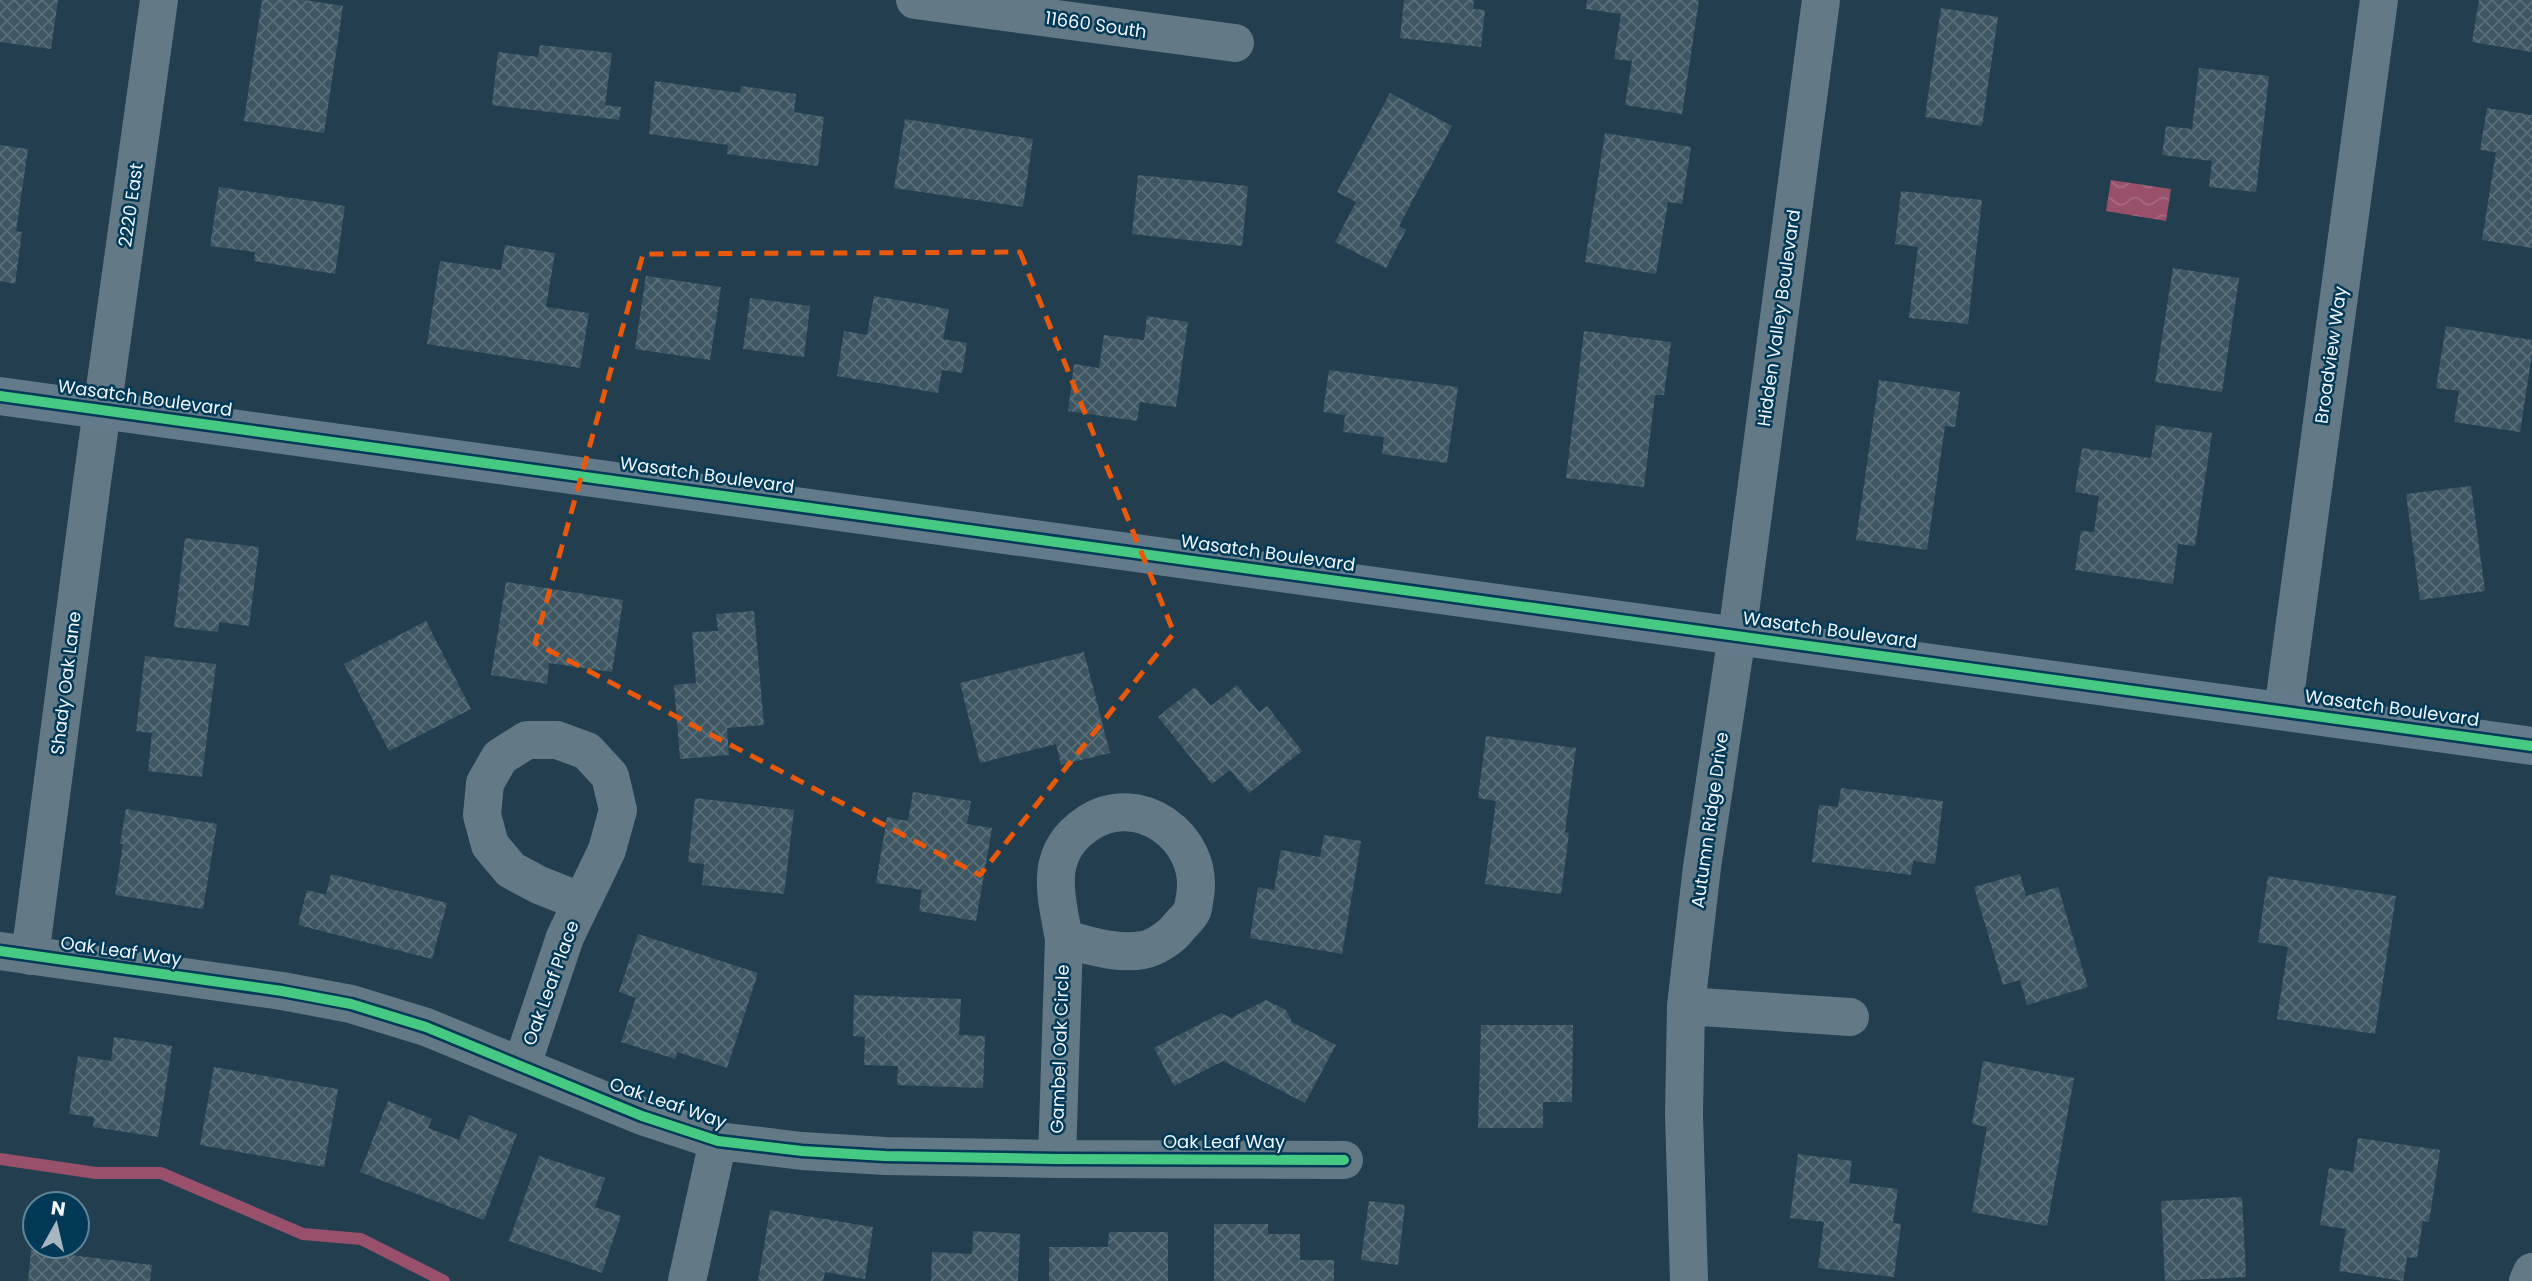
<svg xmlns="http://www.w3.org/2000/svg" width="2532" height="1281" font-family="Poppins,sans-serif">
	<defs>
		<pattern id="water-waves" width="16" height="10" patternUnits="userSpaceOnUse" patternTransform="scale(1.75)"><rect width="16" height="10" fill="#98506b"/><path d="M0 5q4-4 8 0t8 0" fill="none" stroke="#a76a81"/></pattern>
		<pattern id="building-cross-hatch" width="8" height="8" patternUnits="userSpaceOnUse" patternTransform="scale(1.75)"><rect width="8" height="8" fill="#3e5662"/><path d="M0 0l8 8M0 8l8-8" fill="none" stroke="#5a6f79"/></pattern>
	</defs>
	<rect width="100%" height="100%" fill="#223e4f"/>
	<path fill="url(#water-waves)" d="M 2111,180 L 2171,189 L 2166,221 L 2106,211 Z"/>
	<g fill="none" stroke-linecap="round" stroke-linejoin="round">
		<path stroke="#98506b" stroke-width="12" d="M 0,1159 L 96,1173 L 161,1173 L 303,1234 L 361,1239 L 444,1281"/>
	</g>
	<path fill="url(#building-cross-hatch)" d="M 0,0 L 58,0 L 51,49 L 0,42 Z
		M 262,0 L 305,0 L 343,6 L 324,133 L 244,121 Z
		M 1404,0 L 1474,0 L 1473,9 L 1485,10 L 1481,47 L 1400,38 Z
		M 1587,0 L 1699,0 L 1682,114 L 1625,105 L 1632,61 L 1614,59 L 1621,14 L 1586,9 Z
		M 2479,0 L 2532,0 L 2532,52 L 2472,42 Z
		M 1941,8 L 1998,17 L 1982,126 L 1925,117 Z
		M 540,45 L 612,53 L 605,105 L 621,107 L 619,120 L 492,105 L 498,52 L 538,57 Z
		M 2199,68 L 2269,76 L 2256,192 L 2209,187 L 2212,161 L 2162,155 L 2166,126 L 2192,129 Z
		M 655,81 L 740,93 L 741,86 L 796,94 L 794,112 L 824,117 L 818,166 L 727,154 L 728,145 L 649,134 Z
		M 1390,93 L 1452,126 L 1399,226 L 1406,230 L 1386,268 L 1335,242 L 1356,202 L 1337,192 Z
		M 2487,108 L 2532,115 L 2532,248 L 2482,240 L 2496,152 L 2480,150 Z
		M 905,119 L 1033,139 L 1023,207 L 894,188 Z
		M 1605,133 L 1691,147 L 1682,204 L 1668,202 L 1656,274 L 1585,262 Z
		M 0,145 L 28,149 L 16,231 L 22,232 L 15,284 L 0,281 Z
		M 1138,175 L 1248,186 L 1242,246 L 1132,234 Z
		M 219,187 L 345,206 L 335,274 L 254,261 L 255,252 L 210,246 Z
		M 1901,191 L 1982,200 L 1968,324 L 1909,318 L 1918,247 L 1895,244 Z
		M 505,245 L 555,253 L 546,307 L 589,313 L 580,368 L 427,344 L 440,261 L 501,270 Z
		M 2173,268 L 2239,278 L 2222,392 L 2155,382 Z
		M 646,276 L 721,287 L 710,360 L 635,349 Z
		M 874,296 L 949,309 L 943,339 L 967,343 L 962,373 L 942,370 L 938,393 L 837,376 L 844,331 L 867,335 Z
		M 750,298 L 810,306 L 804,357 L 743,349 Z
		M 1147,316 L 1188,322 L 1176,407 L 1140,402 L 1137,421 L 1068,411 L 1074,364 L 1099,368 L 1104,335 L 1144,340 Z
		M 2446,326 L 2532,340 L 2532,354 L 2520,432 L 2454,422 L 2459,391 L 2436,388 Z
		M 1584,331 L 1671,342 L 1664,395 L 1655,395 L 1644,487 L 1566,478 Z
		M 1329,370 L 1458,387 L 1447,463 L 1382,454 L 1384,437 L 1343,432 L 1345,415 L 1323,412 Z
		M 1879,380 L 1960,392 L 1955,427 L 1945,426 L 1927,550 L 1856,540 Z
		M 2156,425 L 2212,433 L 2195,546 L 2178,544 L 2173,584 L 2075,570 L 2081,531 L 2094,532 L 2099,496 L 2075,492 L 2082,448 L 2151,458 Z
		M 2471,486 L 2485,591 L 2420,600 L 2406,494 Z
		M 185,538 L 259,547 L 249,626 L 219,622 L 218,632 L 174,627 Z
		M 506,582 L 623,600 L 612,672 L 549,663 L 547,684 L 491,675 Z
		M 754,611 L 764,725 L 727,728 L 729,755 L 680,759 L 674,685 L 696,683 L 692,632 L 718,631 L 716,614 Z
		M 426,621 L 471,709 L 389,751 L 344,664 Z
		M 1084,652 L 1110,753 L 1061,765 L 1056,744 L 980,763 L 960,683 Z
		M 145,656 L 216,664 L 202,777 L 148,771 L 152,733 L 136,731 Z
		M 1237,685 L 1259,712 L 1267,706 L 1302,751 L 1249,793 L 1230,770 L 1212,784 L 1158,717 L 1195,687 L 1211,706 Z
		M 1486,736 L 1576,748 L 1565,832 L 1569,833 L 1561,894 L 1485,884 L 1496,801 L 1478,798 Z
		M 1841,788 L 1943,801 L 1935,864 L 1913,861 L 1911,875 L 1812,862 L 1819,805 L 1838,807 Z
		M 913,792 L 971,801 L 967,824 L 992,828 L 976,921 L 919,911 L 922,890 L 876,883 L 887,817 L 908,821 Z
		M 695,798 L 794,810 L 784,894 L 702,885 L 704,864 L 688,862 Z
		M 126,809 L 217,824 L 203,909 L 115,895 L 123,844 L 120,844 Z
		M 1324,835 L 1361,841 L 1342,954 L 1250,938 L 1258,887 L 1274,890 L 1281,850 L 1320,857 Z
		M 331,874 L 447,903 L 432,959 L 298,925 L 307,890 L 326,895 Z
		M 2020,874 L 2026,896 L 2058,887 L 2088,987 L 2027,1005 L 2020,980 L 2003,985 L 1974,887 Z
		M 2268,876 L 2396,896 L 2375,1034 L 2277,1019 L 2288,947 L 2258,942 Z
		M 638,934 L 758,973 L 727,1068 L 677,1052 L 675,1059 L 621,1042 L 636,998 L 619,992 Z
		M 854,995 L 961,999 L 959,1035 L 985,1036 L 983,1088 L 897,1085 L 898,1066 L 864,1065 L 865,1037 L 853,1036 Z
		M 1266,1000 L 1286,1010 L 1292,1022 L 1336,1045 L 1305,1103 L 1223,1061 L 1174,1086 L 1154,1048 L 1221,1013 L 1231,1018 Z
		M 1481,1025 L 1573,1025 L 1572,1102 L 1543,1102 L 1543,1128 L 1478,1128 Z
		M 114,1037 L 172,1046 L 158,1137 L 93,1127 L 94,1117 L 69,1114 L 78,1056 L 111,1061 Z
		M 1983,1061 L 2074,1078 L 2047,1226 L 1972,1212 L 1987,1127 L 1972,1124 Z
		M 214,1067 L 338,1089 L 324,1167 L 200,1145 Z
		M 388,1101 L 432,1119 L 428,1128 L 459,1140 L 469,1115 L 517,1134 L 484,1220 L 360,1172 Z
		M 2358,1138 L 2440,1150 L 2429,1222 L 2423,1221 L 2417,1258 L 2407,1257 L 2403,1281 L 2339,1271 L 2346,1229 L 2320,1225 L 2329,1168 L 2353,1172 Z
		M 1798,1154 L 1852,1161 L 1849,1183 L 1898,1189 L 1893,1223 L 1901,1224 L 1894,1277 L 1818,1268 L 1824,1222 L 1790,1218 Z
		M 539,1156 L 605,1178 L 595,1207 L 621,1216 L 602,1273 L 509,1241 Z
		M 2242,1197 L 2246,1277 L 2165,1281 L 2161,1201 Z
		M 1369,1201 L 1405,1205 L 1398,1265 L 1361,1260 Z
		M 770,1210 L 873,1227 L 865,1279 L 825,1272 L 823,1281 L 758,1281 Z
		M 1214,1224 L 1268,1224 L 1268,1234 L 1300,1234 L 1300,1260 L 1334,1260 L 1334,1281 L 1214,1281 Z
		M 973,1231 L 1020,1234 L 1018,1281 L 931,1281 L 932,1252 L 972,1254 Z
		M 1109,1232 L 1168,1232 L 1168,1281 L 1049,1281 L 1049,1247 L 1108,1247 Z
		M 31,1250 L 152,1265 L 150,1281 L 28,1281 Z"/>
	<g fill="none" stroke-linecap="round" stroke-linejoin="round">
		<path stroke="#637986" stroke-width="38" d="M 915,0 L 1235,43
			M 2283,711 L 2379,0
			M 0,951 L 282,991 L 351,1004 L 426,1027 L 642,1116 L 718,1141 L 802,1151 L 885,1156 L 1057,1159 L 1344,1160
			M 30,956 L 92,482 L 159,0
			M 1686,1006 L 1850,1017
			M 522,1065 L 565,937 L 582,902 L 539,885 L 511,870 L 490,845 L 482,815 L 485,783 L 500,757 L 527,740 L 557,740 L 587,751 L 610,776 L 618,810 L 607,850 L 582,902
			M 1057,1159 L 1064,939 C 1089,945 1117,955 1143,950 C 1155,948 1171,937 1178,928 C 1182,923 1189,917 1192,911 C 1194,907 1194,900 1195,896 C 1205,837 1137,789 1087,824 C 1043,854 1056,894 1064,939
			M 687,1281 L 718,1141
			M 1689,1281 L 1684,1114 L 1686,1006 L 1702,867 L 1737,635 L 1821,0
			M 2528,1281 L 2532,1272"/>
		<path stroke="#627a8a" stroke-width="38" d="M 0,396 L 2532,746"/>
		<g stroke="#013956" stroke-width="15">
			<path id="cycleway" d="M 0,396 L 2532,746
				M 0,951 L 282,991 L 351,1004 L 426,1027 L 642,1116 L 718,1141 L 802,1151 L 885,1156 L 1057,1159 L 1344,1160"/>
		</g>
		<use href="#cycleway" stroke="#46c982" stroke-width="10"/>
	</g>
	<path fill="none" stroke="#e8590c" stroke-width="5" stroke-dasharray="14 9" stroke-linejoin="round" d="M 1020,252 L 1174,633 L 980,875 L 535,643 L 643,254 Z"/>
	<g text-anchor="middle" stroke-width="5" stroke-linejoin="round" paint-order="stroke">
		<g font-size="18" fill="#f0f6fb" stroke="#013956">
			<text transform="translate(1096 25) rotate(8)" y="6">11660 South</text>
			<text transform="translate(131 205) rotate(-82)" y="6">2220 East</text>
			<text transform="translate(1779 318) rotate(-82)" y="6">Hidden Valley Boulevard</text>
			<text transform="translate(2331 355) rotate(-82)" y="6">Broadview Way</text>
			<text transform="translate(145 398) rotate(8)" y="6">Wasatch Boulevard</text>
			<text transform="translate(707 475) rotate(8)" y="6">Wasatch Boulevard</text>
			<text transform="translate(1268 553) rotate(8)" y="6">Wasatch Boulevard</text>
			<text transform="translate(1830 630) rotate(8)" y="6">Wasatch Boulevard</text>
			<text transform="translate(66 683) rotate(-83)" y="6">Shady Oak Lane</text>
			<text transform="translate(2392 708) rotate(8)" y="6">Wasatch Boulevard</text>
			<text transform="translate(1710 820) rotate(-82)" y="6">Autumn Ridge Drive</text>
			<text transform="translate(121 951) rotate(8)" y="6">Oak Leaf Way</text>
			<text transform="translate(551 983) rotate(-70)" y="6">Oak Leaf Place</text>
			<text transform="translate(1060 1049) rotate(-88)" y="6">Gambel Oak Circle</text>
			<text transform="translate(668 1103) rotate(19)" y="6">Oak Leaf Way</text>
			<text x="1224" y="1148">Oak Leaf Way</text>
		</g>
	</g>
	<g transform="translate(56 1225) rotate(8)"><circle r="33" fill="#013956" stroke="#618598" stroke-width="2"/>
	<path d="M0-5L12 26L0 18L-12 26Z" fill="#a8b6bf"/>
	<text y="-10" font-size="19" font-weight="bold" text-anchor="middle" fill="#f0f6fb">N</text>
	</g>
</svg>
